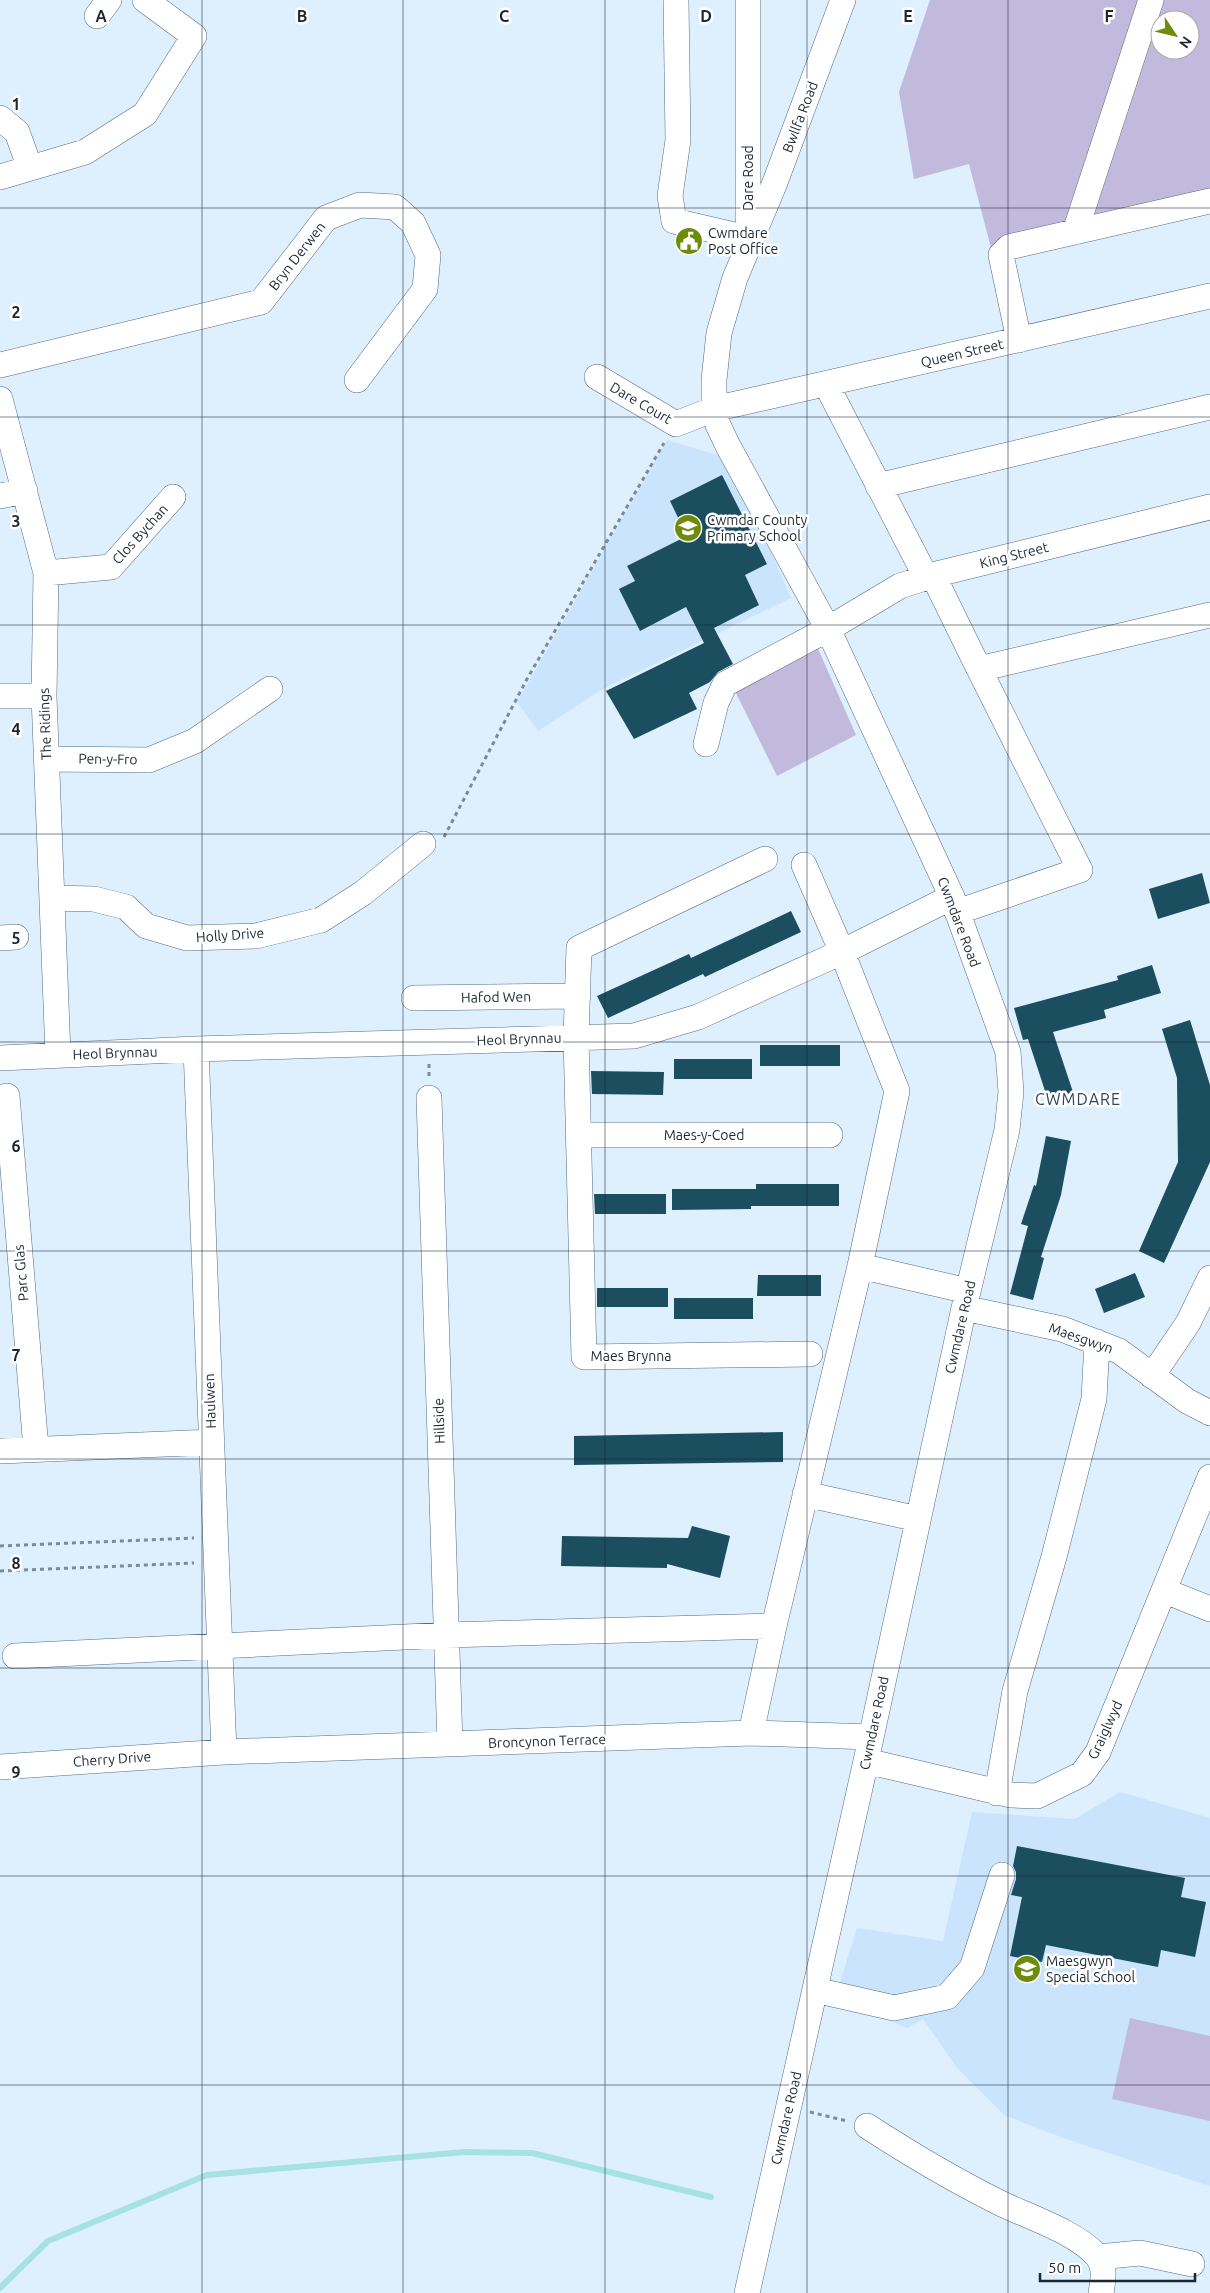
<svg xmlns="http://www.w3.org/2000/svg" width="1210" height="2293" font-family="Ubuntu,sans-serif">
	<rect width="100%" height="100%" fill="#deeffe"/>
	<path fill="#c9e4fc" d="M 667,440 L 730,459 L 791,598 L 601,690 L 538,731 L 517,702 Z
		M 1120,1792 L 1210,1818 L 1210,2186 L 1066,2139 L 1004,2115 L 958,2069 L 923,2019 L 907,2028 L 835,1998 L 857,1928 L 943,1941 L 972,1812 L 1075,1819 Z"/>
	<path fill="#c1badd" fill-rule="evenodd" d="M 930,0 L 1210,0 L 1210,205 L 994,259 L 969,164 L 914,179 L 899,92 ZM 1160,20 L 1190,20 L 1190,50 L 1160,50 Z
		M 816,644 L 856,735 L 777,776 L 734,689 Z
		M 1130,2018 L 1210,2036 L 1210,2121 L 1112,2099 Z"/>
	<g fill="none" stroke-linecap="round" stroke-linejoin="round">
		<path stroke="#a7e2e3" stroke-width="6" d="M 0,2288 L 48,2241 L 207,2175 L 464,2152 L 532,2153 L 711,2197"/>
	</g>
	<path fill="#1b4e5e" d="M 722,475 L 767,564 L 745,575 L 759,605 L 714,628 L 733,664 L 718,672 L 710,682 L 689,693 L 697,709 L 634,739 L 606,691 L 704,643 L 686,607 L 640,631 L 619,589 L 635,581 L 627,566 L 687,536 L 670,501 Z
		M 1202,873 L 1210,903 L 1158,919 L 1149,889 Z
		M 791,911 L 801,932 L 705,977 L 703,974 L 608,1018 L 597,996 L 689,954 L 691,958 Z
		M 1152,965 L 1161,993 L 1104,1010 L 1106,1018 L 1053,1032 L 1073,1092 L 1048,1100 L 1028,1039 L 1023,1040 L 1014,1008 L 1118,980 L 1117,976 Z
		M 1190,1020 L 1210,1085 L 1210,1162 L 1164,1263 L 1139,1251 L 1178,1162 L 1177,1078 L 1162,1029 Z
		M 760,1045 L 840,1045 L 840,1066 L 760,1066 Z
		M 674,1059 L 752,1059 L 752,1079 L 674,1079 Z
		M 591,1071 L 664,1072 L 663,1095 L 592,1094 Z
		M 1046,1136 L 1071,1141 L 1061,1195 L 1041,1257 L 1044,1258 L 1033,1300 L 1010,1294 L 1028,1226 L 1021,1224 L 1034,1185 L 1036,1186 Z
		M 756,1184 L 839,1184 L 839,1206 L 751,1206 L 751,1209 L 672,1210 L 672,1189 L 756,1189 Z
		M 594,1194 L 666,1194 L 666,1214 L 595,1214 Z
		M 1135,1273 L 1145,1297 L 1104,1313 L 1095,1289 Z
		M 758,1275 L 821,1275 L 821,1296 L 757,1296 Z
		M 597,1288 L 668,1288 L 668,1307 L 597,1307 Z
		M 674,1298 L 753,1298 L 753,1319 L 674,1319 Z
		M 783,1432 L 783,1462 L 574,1465 L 574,1436 Z
		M 692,1526 L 730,1536 L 720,1578 L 667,1564 L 667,1568 L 561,1566 L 562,1536 L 688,1538 Z
		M 1017,1846 L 1185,1878 L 1181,1897 L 1206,1902 L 1195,1957 L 1161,1950 L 1158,1967 L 1046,1945 L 1042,1962 L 1010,1956 L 1022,1897 L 1011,1895 L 1016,1879 L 1016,1872 L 1013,1866 Z"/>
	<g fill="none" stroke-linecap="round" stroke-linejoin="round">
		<g stroke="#536c81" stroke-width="26">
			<path id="minor" d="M 676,0 L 678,140 L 670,196 L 674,221 L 751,239
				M 748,0 L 748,218 L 754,233
				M 97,16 L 109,0
				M 0,118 L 17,132 L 30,168
				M 0,177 L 85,152 L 145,114 L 194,36 L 145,0
				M 1075,232 L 1151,0
				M 1019,340 L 1001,255 L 1009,247 L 1210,201
				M 0,365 L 261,302 L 326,218 L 360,205 L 395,207 L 413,223 L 428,255 L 425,289 L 357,380
				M 597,377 L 676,424 L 714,409 L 1210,296
				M 826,384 L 926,577
				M 0,399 L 46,573 L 44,696 L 58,1055
				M 878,486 L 1210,407
				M 0,496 L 25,491
				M 46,573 L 111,567 L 173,497
				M 933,575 L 979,669 L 1210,615
				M 0,696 L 44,696
				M 706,744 L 716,703 L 725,684 L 828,629 L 900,586 L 937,574 L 1210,507
				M 46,759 L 149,760 L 195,741 L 270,689
				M 765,859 L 579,948 L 576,1037 L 584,1357 L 810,1354
				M 52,898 L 94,899 L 126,907 L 146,926 L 187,938 L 256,936 L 321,920 L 363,893 L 423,844
				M 957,912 L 1080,870 L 979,669
				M 0,938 L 16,937
				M 414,998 L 578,996
				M 196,1049 L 224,1752
				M 0,1058 L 196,1049 L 634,1036 L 698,1017 L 842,952 L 952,897
				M 7,1096 L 36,1449
				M 429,1098 L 450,1744
				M 578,1135 L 830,1135
				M 860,1266 L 968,1291
				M 964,1308 L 1062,1329 L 1119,1351 L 1187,1401 L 1210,1413
				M 1152,1376 L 1188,1323 L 1210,1278
				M 0,1451 L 212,1442
				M 805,1494 L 918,1519
				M 1165,1591 L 1210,1609
				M 15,1656 L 446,1635 L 774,1626
				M 751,1733 L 774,1626 L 860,1266 L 897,1091 L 842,952 L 804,865
				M 866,1761 L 1011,1795 L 1037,1796 L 1082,1774 L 1098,1752 L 1210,1477
				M 0,1767 L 224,1752 L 751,1733 L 871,1737
				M 997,1793 L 1015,1691 L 1054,1557 L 1094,1399 L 1097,1342
				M 815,1990 L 894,2008 L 947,1997 L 972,1968 L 1002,1875
				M 867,2126 C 910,2154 954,2180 1000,2203 C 1029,2217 1076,2232 1097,2256 C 1106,2267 1103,2281 1101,2293
				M 1098,2257 L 1140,2253 L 1192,2264
				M 747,2293 L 866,1761 L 964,1308 L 1007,1130 L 1011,1092 L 1008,1052 L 952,897 L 828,629 L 728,446 L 718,425 L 714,409 L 714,380 L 719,333 L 735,278 L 774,185 L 843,0"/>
		</g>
		<path stroke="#7d8b97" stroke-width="3" stroke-dasharray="4 4" stroke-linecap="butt" d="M 444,837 L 527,679 L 664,443
			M 429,1064 L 429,1077
			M 0,1546 L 194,1538
			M 0,1571 L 194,1563
			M 810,2112 L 847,2121"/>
		<use href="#minor" stroke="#fff" stroke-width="25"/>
	</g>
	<path fill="none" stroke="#1c2730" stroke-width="1" stroke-opacity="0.55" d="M 202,0 L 202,2293M 403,0 L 403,2293M 605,0 L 605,2293M 807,0 L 807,2293M 1008,0 L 1008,2293M 0,208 L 1210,208M 0,417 L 1210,417M 0,625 L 1210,625M 0,834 L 1210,834M 0,1042 L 1210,1042M 0,1251 L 1210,1251M 0,1459 L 1210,1459M 0,1668 L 1210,1668M 0,1876 L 1210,1876M 0,2085 L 1210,2085"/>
	<defs>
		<g id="civic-disc" transform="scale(1.4375)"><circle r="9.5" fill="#6d8c0b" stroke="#fff"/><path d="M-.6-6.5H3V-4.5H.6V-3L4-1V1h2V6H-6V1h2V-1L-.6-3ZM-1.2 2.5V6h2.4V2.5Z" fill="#fff"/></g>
		<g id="school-disc" transform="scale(1.4375)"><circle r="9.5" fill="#6d8c0b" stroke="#fff"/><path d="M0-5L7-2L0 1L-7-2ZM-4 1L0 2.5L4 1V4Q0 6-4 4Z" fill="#fff"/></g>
	</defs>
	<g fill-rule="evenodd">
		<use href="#civic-disc" x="689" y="241"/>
		<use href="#school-disc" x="688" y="528"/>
		<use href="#school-disc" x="1027" y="1969"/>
	</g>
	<g text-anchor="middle" stroke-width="5" stroke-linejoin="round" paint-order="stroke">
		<g font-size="14" fill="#1c2730" stroke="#fff">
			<text transform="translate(800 117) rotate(-69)" y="5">Bwllfa Road</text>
			<text transform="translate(748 178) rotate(-90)" y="5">Dare Road</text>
			<text transform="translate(297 256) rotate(-52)" y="5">Bryn Derwen</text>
			<text transform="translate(962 353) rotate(-13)" y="5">Queen Street</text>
			<text transform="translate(641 403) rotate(30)" y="5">Dare Court</text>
			<text transform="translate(140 534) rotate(-48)" y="5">Clos Bychan</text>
			<text transform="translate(1014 555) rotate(-14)" y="5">King Street</text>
			<text transform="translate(45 724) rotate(-92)" y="5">The Ridings</text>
			<text transform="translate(108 759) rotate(1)" y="5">Pen-y-Fro</text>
			<text transform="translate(959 922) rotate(69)" y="5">Cwmdare Road</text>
			<text transform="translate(230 935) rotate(-4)" y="5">Holly Drive</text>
			<text transform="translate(496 997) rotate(-1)" y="5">Hafod Wen</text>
			<text transform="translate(519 1039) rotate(-2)" y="5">Heol Brynnau</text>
			<text transform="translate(115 1053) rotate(-2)" y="5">Heol Brynnau</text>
			<text x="704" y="1140">Maes-y-Coed</text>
			<text transform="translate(21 1273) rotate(-95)" y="5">Parc Glas</text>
			<text transform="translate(960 1327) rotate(-77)" y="5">Cwmdare Road</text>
			<text transform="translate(1081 1338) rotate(19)" y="5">Maesgwyn</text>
			<text x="631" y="1361">Maes Brynna</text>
			<text transform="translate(210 1401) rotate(-92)" y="5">Haulwen</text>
			<text transform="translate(439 1421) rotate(-92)" y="5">Hillside</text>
			<text transform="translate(874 1723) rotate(-78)" y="5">Cwmdare Road</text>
			<text transform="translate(1105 1730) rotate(-65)" y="5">Graiglwyd</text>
			<text transform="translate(547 1741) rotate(-2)" y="5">Broncynon Terrace</text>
			<text transform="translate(112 1759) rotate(-4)" y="5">Cherry Drive</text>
			<text transform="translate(786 2118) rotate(-77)" y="5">Cwmdare Road</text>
		</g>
		<g font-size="14" fill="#1c2730" stroke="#fff" text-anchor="start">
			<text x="708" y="238">Cwmdare<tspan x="708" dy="16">Post Office</tspan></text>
			<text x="707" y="525">Cwmdar County<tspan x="707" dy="16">Primary School</tspan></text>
			<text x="1046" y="1966">Maesgwyn<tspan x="1046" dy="16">Special School</tspan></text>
		</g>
		<g font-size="16" letter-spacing="1" fill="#30475b" stroke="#fff">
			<text x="1078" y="1105">CWMDARE</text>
		</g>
	</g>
	<g font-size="16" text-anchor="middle" font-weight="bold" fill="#1c2730" stroke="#fff" stroke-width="5" stroke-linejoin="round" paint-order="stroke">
		<text x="101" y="22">A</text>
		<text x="302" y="22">B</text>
		<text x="504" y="22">C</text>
		<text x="706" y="22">D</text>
		<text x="908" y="22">E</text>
		<text x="1109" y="22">F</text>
		<text x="16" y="110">1</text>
		<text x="16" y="318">2</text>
		<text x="16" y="527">3</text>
		<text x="16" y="735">4</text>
		<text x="16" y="944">5</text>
		<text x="16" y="1152">6</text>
		<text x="16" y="1361">7</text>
		<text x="16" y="1569">8</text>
		<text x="16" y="1778">9</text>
	</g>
	<g transform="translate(1175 35) rotate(125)"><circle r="24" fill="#ffffff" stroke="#a4a9ac"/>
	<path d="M0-4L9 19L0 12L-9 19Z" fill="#6d8c0b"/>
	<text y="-8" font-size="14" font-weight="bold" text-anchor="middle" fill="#1c2730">N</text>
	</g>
	<path d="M1040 2273v8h155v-8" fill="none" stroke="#1c2730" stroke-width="2.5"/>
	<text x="1048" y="2273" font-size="15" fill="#1c2730" stroke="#ffffff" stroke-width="4" paint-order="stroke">50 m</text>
</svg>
